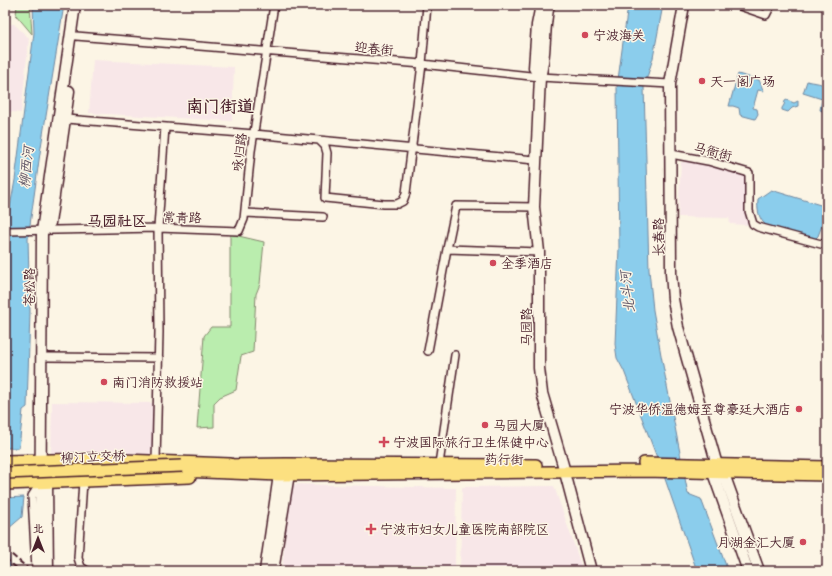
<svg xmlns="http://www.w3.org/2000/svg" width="832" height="576" font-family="Itim,'LXGW WenKai TC',sans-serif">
	<rect width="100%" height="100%" fill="#fcf5e5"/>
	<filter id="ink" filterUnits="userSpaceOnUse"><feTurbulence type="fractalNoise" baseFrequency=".025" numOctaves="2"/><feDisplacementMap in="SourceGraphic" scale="8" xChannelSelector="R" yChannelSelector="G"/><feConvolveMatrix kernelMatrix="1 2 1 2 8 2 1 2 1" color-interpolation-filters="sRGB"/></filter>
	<g filter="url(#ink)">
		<path fill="#f8e7e8" d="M 5,5 L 11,5 L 9,24 L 5,24 Z
			M 14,24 L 29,38 L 21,113 L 5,111 L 5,25 Z
			M 93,60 L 234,67 L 232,121 L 89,113 Z
			M 681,162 L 696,162 L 725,169 L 747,175 L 747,225 L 730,224 L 729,218 L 678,217 Z
			M 52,402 L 156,403 L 155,456 L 51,454 Z
			M 290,484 L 456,488 L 455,571 L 282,571 Z
			M 554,486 L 583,571 L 460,571 L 462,487 Z"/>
		<path fill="#baedae" stroke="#82866c" d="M 17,5 L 30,5 L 32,34 L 16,15 Z
			M 230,234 L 264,242 L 260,284 L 256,294 L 253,352 L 241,356 L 236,390 L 220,397 L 214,403 L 214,427 L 197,428 L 204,336 L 211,327 L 230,327 Z"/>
		<path fill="#8bcdec" stroke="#71879f" d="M 33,5 L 64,5 L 40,153 L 28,239 L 30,312 L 27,407 L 23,410 L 19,448 L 7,448 L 5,439 L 5,235 L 15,180 L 34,33 Z
			M 628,5 L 663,5 L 653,58 L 644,87 L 649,270 L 653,310 L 661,355 L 688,494 L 701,499 L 728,571 L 697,571 L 664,476 L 624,371 L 617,358 L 615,344 L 619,248 L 617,87 Z
			M 738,74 L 759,80 C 761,83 761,87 764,91 L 758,90 L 753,108 L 757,109 L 758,114 L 755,119 L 740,115 L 739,108 L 733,106 L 729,106 Z
			M 807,81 C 812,83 820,82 825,86 L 823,109 L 827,113 L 820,110 L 822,99 L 803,93 Z
			M 787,100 L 794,103 L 798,101 L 798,106 L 792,108 L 788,112 L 782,110 L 782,108 L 784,105 L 785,101 Z
			M 771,190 L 827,207 L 827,223 L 823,223 L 818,236 L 815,239 L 767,226 C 758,219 757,209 758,199 Z
			M 24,497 L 22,517 L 8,529 L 6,534 L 11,571 L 5,571 L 5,498 Z"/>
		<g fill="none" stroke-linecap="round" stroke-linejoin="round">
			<g stroke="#4a1f2b" stroke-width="10">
				<path id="street" d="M 737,5 L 766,15 L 771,5
					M 76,36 L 422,64 L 540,77 L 670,84
					M 66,119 L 254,134 L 535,160
					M 320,141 L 325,146 L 327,153 L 325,198 L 384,204 L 397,204 L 403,201 L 406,193 L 422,64 L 427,5
					M 671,154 L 708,161 L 749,173 L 749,211 L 753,224 L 758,227 L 821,244 L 827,242
					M 245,213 L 323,217
					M 5,231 L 158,228 L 239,231 L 244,219 L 251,151 L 274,5
					M 447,249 L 456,206 L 534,207
					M 826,336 L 827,336
					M 428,351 L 447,249 L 539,252
					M 47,357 L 159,358
					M 156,461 L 159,332 L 158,228 L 165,127
					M 439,464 L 455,355
					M 83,481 L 78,558 L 81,567 L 87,571
					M 36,569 L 32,496 L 38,487"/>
			</g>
			<g stroke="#4a1f2b" stroke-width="13">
				<path id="secondary" d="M 549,5 C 543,29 547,54 540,77 L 534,207 L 539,252 L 539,368 L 542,393 L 563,465 L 591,571
					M 684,5 L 670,84 L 671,273 L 673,299 L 678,327 L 717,465 L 724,474 L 759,571
					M 540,77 L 534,68 L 537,25 L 541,5
					M 50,223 L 69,91
					M 716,466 L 713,473 L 748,571
					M 47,483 L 48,571
					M 40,571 L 42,231 L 75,5
					M 265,571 L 279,475 L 286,464 L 289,474 L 273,571"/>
			</g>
			<g stroke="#4a1f2b" stroke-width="14">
				<path id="primary" d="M 5,461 L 96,459 L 230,464
					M 644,463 L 827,467
					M 224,465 L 286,464 L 536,465
					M 180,471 L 279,475 L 644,471 L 827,475
					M 5,484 L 190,477"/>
			</g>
			<use href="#street" stroke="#fcf5e5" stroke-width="7"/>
			<use href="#secondary" stroke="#fcf5e5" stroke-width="10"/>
			<use href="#primary" stroke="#fce080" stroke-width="11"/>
			<path stroke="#4a1f2b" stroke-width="2" stroke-dasharray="6 3" stroke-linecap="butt" d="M 5,549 L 31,571
				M 5,558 L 20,571"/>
			<g stroke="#4a1f2b" stroke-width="14" stroke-linecap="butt">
				<path id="primary-bridge" d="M 5,473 L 182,466"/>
			</g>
			<use href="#primary-bridge" stroke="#fce080" stroke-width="11"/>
		</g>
	</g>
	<g fill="#d1495b" stroke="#fcf5e5" stroke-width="1.5">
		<circle cx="585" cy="35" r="4"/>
		<circle cx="702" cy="81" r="4"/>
		<circle cx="493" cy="263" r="4"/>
		<circle cx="104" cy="382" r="4"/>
		<circle cx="799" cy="409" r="4"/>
		<circle cx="485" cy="425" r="4"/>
		<path d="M382 436h4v4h4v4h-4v4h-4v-4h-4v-4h4z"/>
		<path d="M369 523h4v4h4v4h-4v4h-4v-4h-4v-4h4z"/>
		<circle cx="803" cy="542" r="4"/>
	</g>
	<g text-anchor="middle" stroke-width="3" stroke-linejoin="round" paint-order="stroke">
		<g font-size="13" fill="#4a1f2b" stroke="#fcf5e5" text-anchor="start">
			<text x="593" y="40">宁波海关</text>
			<text x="710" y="86">天一阁广场</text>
			<text x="501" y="268">全季酒店</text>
			<text x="112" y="387">南门消防救援站</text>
			<text x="791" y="414" text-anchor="end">宁波华侨温德姆至尊豪廷大酒店</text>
			<text x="493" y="430">马园大厦</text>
			<text x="393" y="447">宁波国际旅行卫生保健中心</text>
			<text x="380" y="534">宁波市妇女儿童医院南部院区</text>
			<text x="795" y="547" text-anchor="end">月湖金汇大厦</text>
		</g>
		<g font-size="13" fill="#4a1f2b" stroke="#fcf5e5">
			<text transform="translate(374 48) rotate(5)" y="5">迎春街</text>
			<text transform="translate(713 151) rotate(14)" y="5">马衙街</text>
			<text transform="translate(239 152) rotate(-83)" y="5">咏归路</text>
			<text transform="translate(182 217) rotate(1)" y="5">常青路</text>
			<text transform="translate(658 237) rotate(-90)" y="5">长春路</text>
			<text transform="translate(29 287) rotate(-90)" y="5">苍松路</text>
			<text transform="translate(526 327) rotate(-90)" y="5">马园路</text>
			<text transform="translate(93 456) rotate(-2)" y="5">柳汀立交桥</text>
			<text x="504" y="464">药行街</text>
		</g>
		<g font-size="14" font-style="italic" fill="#5e5365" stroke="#fcf5e5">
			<text transform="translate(26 167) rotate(-84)" y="5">柳西河</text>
			<text transform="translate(627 292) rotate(-96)" y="5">北斗河</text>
		</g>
		<g font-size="15" font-weight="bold" fill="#4a1f2b" stroke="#fcf5e5">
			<text x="117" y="226">马园社区</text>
		</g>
		<g font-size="17" font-weight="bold" fill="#4a1f2b" stroke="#fcf5e5">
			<text x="220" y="112">南门街道</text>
		</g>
	</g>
	<rect width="832" height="576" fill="none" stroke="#fcf5e5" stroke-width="20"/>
	<rect x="10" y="10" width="812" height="556" fill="none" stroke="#4a1f2b" stroke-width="1.5" filter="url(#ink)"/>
	<g transform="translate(38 538)" stroke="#fcf5e5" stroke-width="3" paint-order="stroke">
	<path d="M0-3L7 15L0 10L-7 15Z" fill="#4a1f2b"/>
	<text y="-6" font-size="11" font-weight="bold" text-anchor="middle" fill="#4a1f2b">北</text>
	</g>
</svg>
